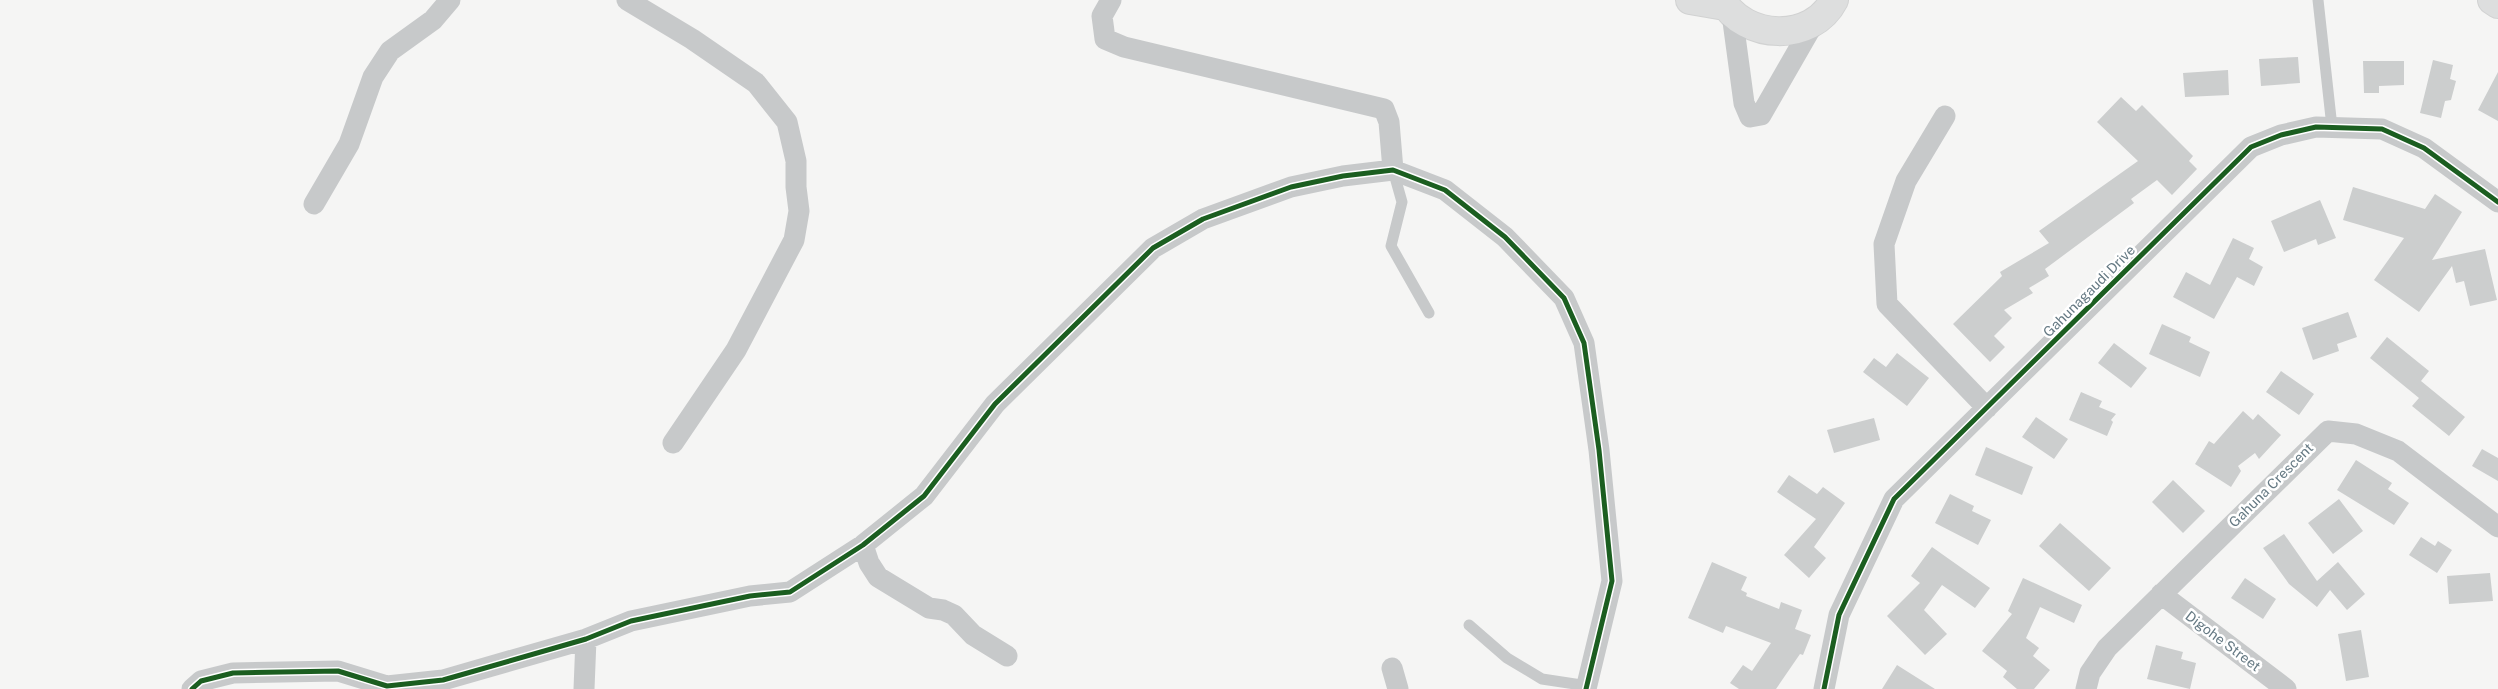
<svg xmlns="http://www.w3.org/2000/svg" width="2498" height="689" font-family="'Public Sans',sans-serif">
	<rect width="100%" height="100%" fill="#f5f5f4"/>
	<path fill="#cccece" d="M 2298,57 L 2300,83 L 2261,86 L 2259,59 Z
		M 2433,60 L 2453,65 L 2450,79 L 2456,81 L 2451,100 L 2445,101 L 2441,118 L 2420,113 Z
		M 2363,61 L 2404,61 L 2404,85 L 2379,86 L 2379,93 L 2364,93 Z
		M 2228,70 L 2229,95 L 2185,97 L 2183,73 Z
		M 2498,72 L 2498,121 L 2478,110 Z
		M 2121,97 L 2136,111 L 2142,105 L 2193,156 L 2189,161 L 2197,169 L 2172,195 L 2157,180 L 2131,199 L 2134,203 L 2045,269 L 2049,276 L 2029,288 L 2033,293 L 2004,310 L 2012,318 L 1994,336 L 2005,347 L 1990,362 L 1953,324 L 2002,276 L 2000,272 L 2049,243 L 2039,231 L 2138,161 L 2097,122 Z
		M 2353,187 L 2425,209 L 2435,194 L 2462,212 L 2432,260 L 2485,249 L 2497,300 L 2470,306 L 2464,281 L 2456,283 L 2452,266 L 2419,312 L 2374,280 L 2404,238 L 2343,220 Z
		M 2320,200 L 2336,238 L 2318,245 L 2316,239 L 2284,252 L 2271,221 Z
		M 2233,238 L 2254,248 L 2249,259 L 2263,267 L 2254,286 L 2237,277 L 2214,319 L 2173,297 L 2186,272 L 2210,285 Z
		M 2348,312 L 2357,337 L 2337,344 L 2339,351 L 2313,360 L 2302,328 Z
		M 2162,324 L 2191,337 L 2189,342 L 2210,352 L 2200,377 L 2149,354 Z
		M 2387,337 L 2429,371 L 2421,381 L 2465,417 L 2449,436 L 2412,406 L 2419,398 L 2370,358 Z
		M 2114,343 L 2147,368 L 2131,388 L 2098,363 Z
		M 1897,353 L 1929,378 L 1907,406 L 1863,372 L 1874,358 L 1886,367 Z
		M 2281,371 L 2314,394 L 2299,415 L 2266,392 Z
		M 2081,392 L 2102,401 L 2099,407 L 2116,414 L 2111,420 L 2113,422 L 2107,436 L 2069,420 Z
		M 2243,411 L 2253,420 L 2258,414 L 2281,435 L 2259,459 L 2255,453 L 2238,466 L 2241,471 L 2231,487 L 2195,464 L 2209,441 L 2214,444 Z
		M 2036,417 L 2068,439 L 2054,459 L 2022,437 Z
		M 1874,418 L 1880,440 L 1834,453 L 1827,430 Z
		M 1986,447 L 2033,467 L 2022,495 L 1975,475 Z
		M 2482,449 L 2498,458 L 2498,481 L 2472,466 Z
		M 2356,460 L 2392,483 L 2388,489 L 2409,503 L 2394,525 L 2337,490 Z
		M 1789,475 L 1817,494 L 1823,487 L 1845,503 L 1814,547 L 1826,558 L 1809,578 L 1784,555 L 1816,519 L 1777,492 Z
		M 2173,480 L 2205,511 L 2183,533 L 2152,502 Z
		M 1950,494 L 1974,506 L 1972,511 L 1991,520 L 1978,545 L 1935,523 Z
		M 2339,499 L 2363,531 L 2333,554 L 2308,523 Z
		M 2060,523 L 2111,568 L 2089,591 L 2039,546 Z
		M 2284,534 L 2317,581 L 2338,562 L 2365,594 L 2347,610 L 2330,590 L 2317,607 L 2289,584 L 2263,548 Z
		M 2421,537 L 2435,546 L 2438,541 L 2452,550 L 2437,573 L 2409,555 Z
		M 1932,547 L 1990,588 L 1975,608 L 1942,585 L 1924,610 L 1947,634 L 1925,655 L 1887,616 L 1920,583 L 1911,576 Z
		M 1712,562 L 1747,577 L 1741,590 L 1747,593 L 1746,596 L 1779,609 L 1781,602 L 1802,610 L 1795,629 L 1811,635 L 1803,655 L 1800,654 L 1776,689 L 1739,689 L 1730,683 L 1743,665 L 1752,671 L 1771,643 L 1726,626 L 1723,633 L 1688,618 Z
		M 2490,573 L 2493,601 L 2449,604 L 2447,576 Z
		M 2023,578 L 2082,605 L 2074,623 L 2040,607 L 2026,638 L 2039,648 L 2033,656 L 2050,670 L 2034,689 L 2017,689 L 2003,677 L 2007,671 L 1982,651 L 2012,614 L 2008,611 Z
		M 2245,578 L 2276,599 L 2263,619 L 2231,598 Z
		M 2361,630 L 2369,677 L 2346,681 L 2338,634 Z
		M 2156,645 L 2183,652 L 2181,659 L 2196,663 L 2190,689 L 2147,679 Z
		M 1897,665 L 1935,689 L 1882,689 Z"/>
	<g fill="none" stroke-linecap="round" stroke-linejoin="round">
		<g stroke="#d1d2d2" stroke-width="30">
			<path id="primary" d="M 1690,0 L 1725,6
				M 1722,0 C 1745,40 1812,43 1834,0
				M 2492,0 L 2498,4"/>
		</g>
		<path stroke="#c7c9ca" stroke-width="11" d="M 2318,0 L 2332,127
			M 1393,170 L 1402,202 L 1391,246 L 1429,313
			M 1469,625 L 1507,658 L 1542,679 L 1588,686"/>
		<path stroke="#c7c9ca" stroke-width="21" d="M 627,0 L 692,39 L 756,83 L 787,122 L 796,161 L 796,187 L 799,211 L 794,240 L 736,350 L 673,443
			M 1111,0 L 1102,16 L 1105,39 L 1124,47 L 1384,109 L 1389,122 L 1393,170
			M 1732,14 L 1744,103 L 1750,117 L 1761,115 L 1815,21
			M 1945,116 L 1906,181 L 1884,244 L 1887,304 L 1987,408
			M 314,204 L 349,144 L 373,77 L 390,51 L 433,20 L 450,0
			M 863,545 L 869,563 L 878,577 L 929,608 L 943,610 L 954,615 L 973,635 L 1007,656
			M 2161,594 L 2286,689
			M 1392,668 L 1398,689
			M 192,689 L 201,681 L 233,673 L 338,671 L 387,686 L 443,680 L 586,639 L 631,621 L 750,596 L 790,592 L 863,545 L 924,496 L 995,404 L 1153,248 L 1203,219 L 1291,187 L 1343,176 L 1393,170 L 1445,190 L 1505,237 L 1564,298 L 1584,343 L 1599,450 L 1612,581 L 1586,689
			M 584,689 L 586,639
			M 1824,689 L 1839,615 L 1894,499 L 2251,147 L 2281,135 L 2316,127 L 2382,129 L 2424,148 L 2498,202
			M 2086,689 L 2090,673 L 2107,648 L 2328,431 L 2356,434 L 2398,451 L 2498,527"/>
		<use href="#primary" stroke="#dddede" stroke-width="28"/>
		<g stroke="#fff" stroke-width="8">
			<path id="cycleway" d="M 192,689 L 201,681 L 233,673 L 338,671 L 387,686 L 443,680 L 586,639 L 631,621 L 750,596 L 790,592 L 863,545 L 924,496 L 995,404 L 1153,248 L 1203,219 L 1291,187 L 1343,176 L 1393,170 L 1445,190 L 1505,237 L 1564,298 L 1584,343 L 1599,450 L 1612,581 L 1586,689
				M 1824,689 L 1839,615 L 1894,499 L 2251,147 L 2281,135 L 2316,127 L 2382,129 L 2424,148 L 2498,202"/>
		</g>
		<use href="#cycleway" stroke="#1b5e20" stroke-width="5"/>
	</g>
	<g text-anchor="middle" stroke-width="5" stroke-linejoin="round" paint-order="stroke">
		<g font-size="14" fill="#657983" stroke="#fff">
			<text transform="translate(2089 291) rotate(-45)" y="5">Gahunagaudi Drive</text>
			<text transform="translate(2271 485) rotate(-45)" y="5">Gahuna Crescent</text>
			<text transform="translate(2223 641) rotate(37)" y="5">Digohe Street</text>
		</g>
	</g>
</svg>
